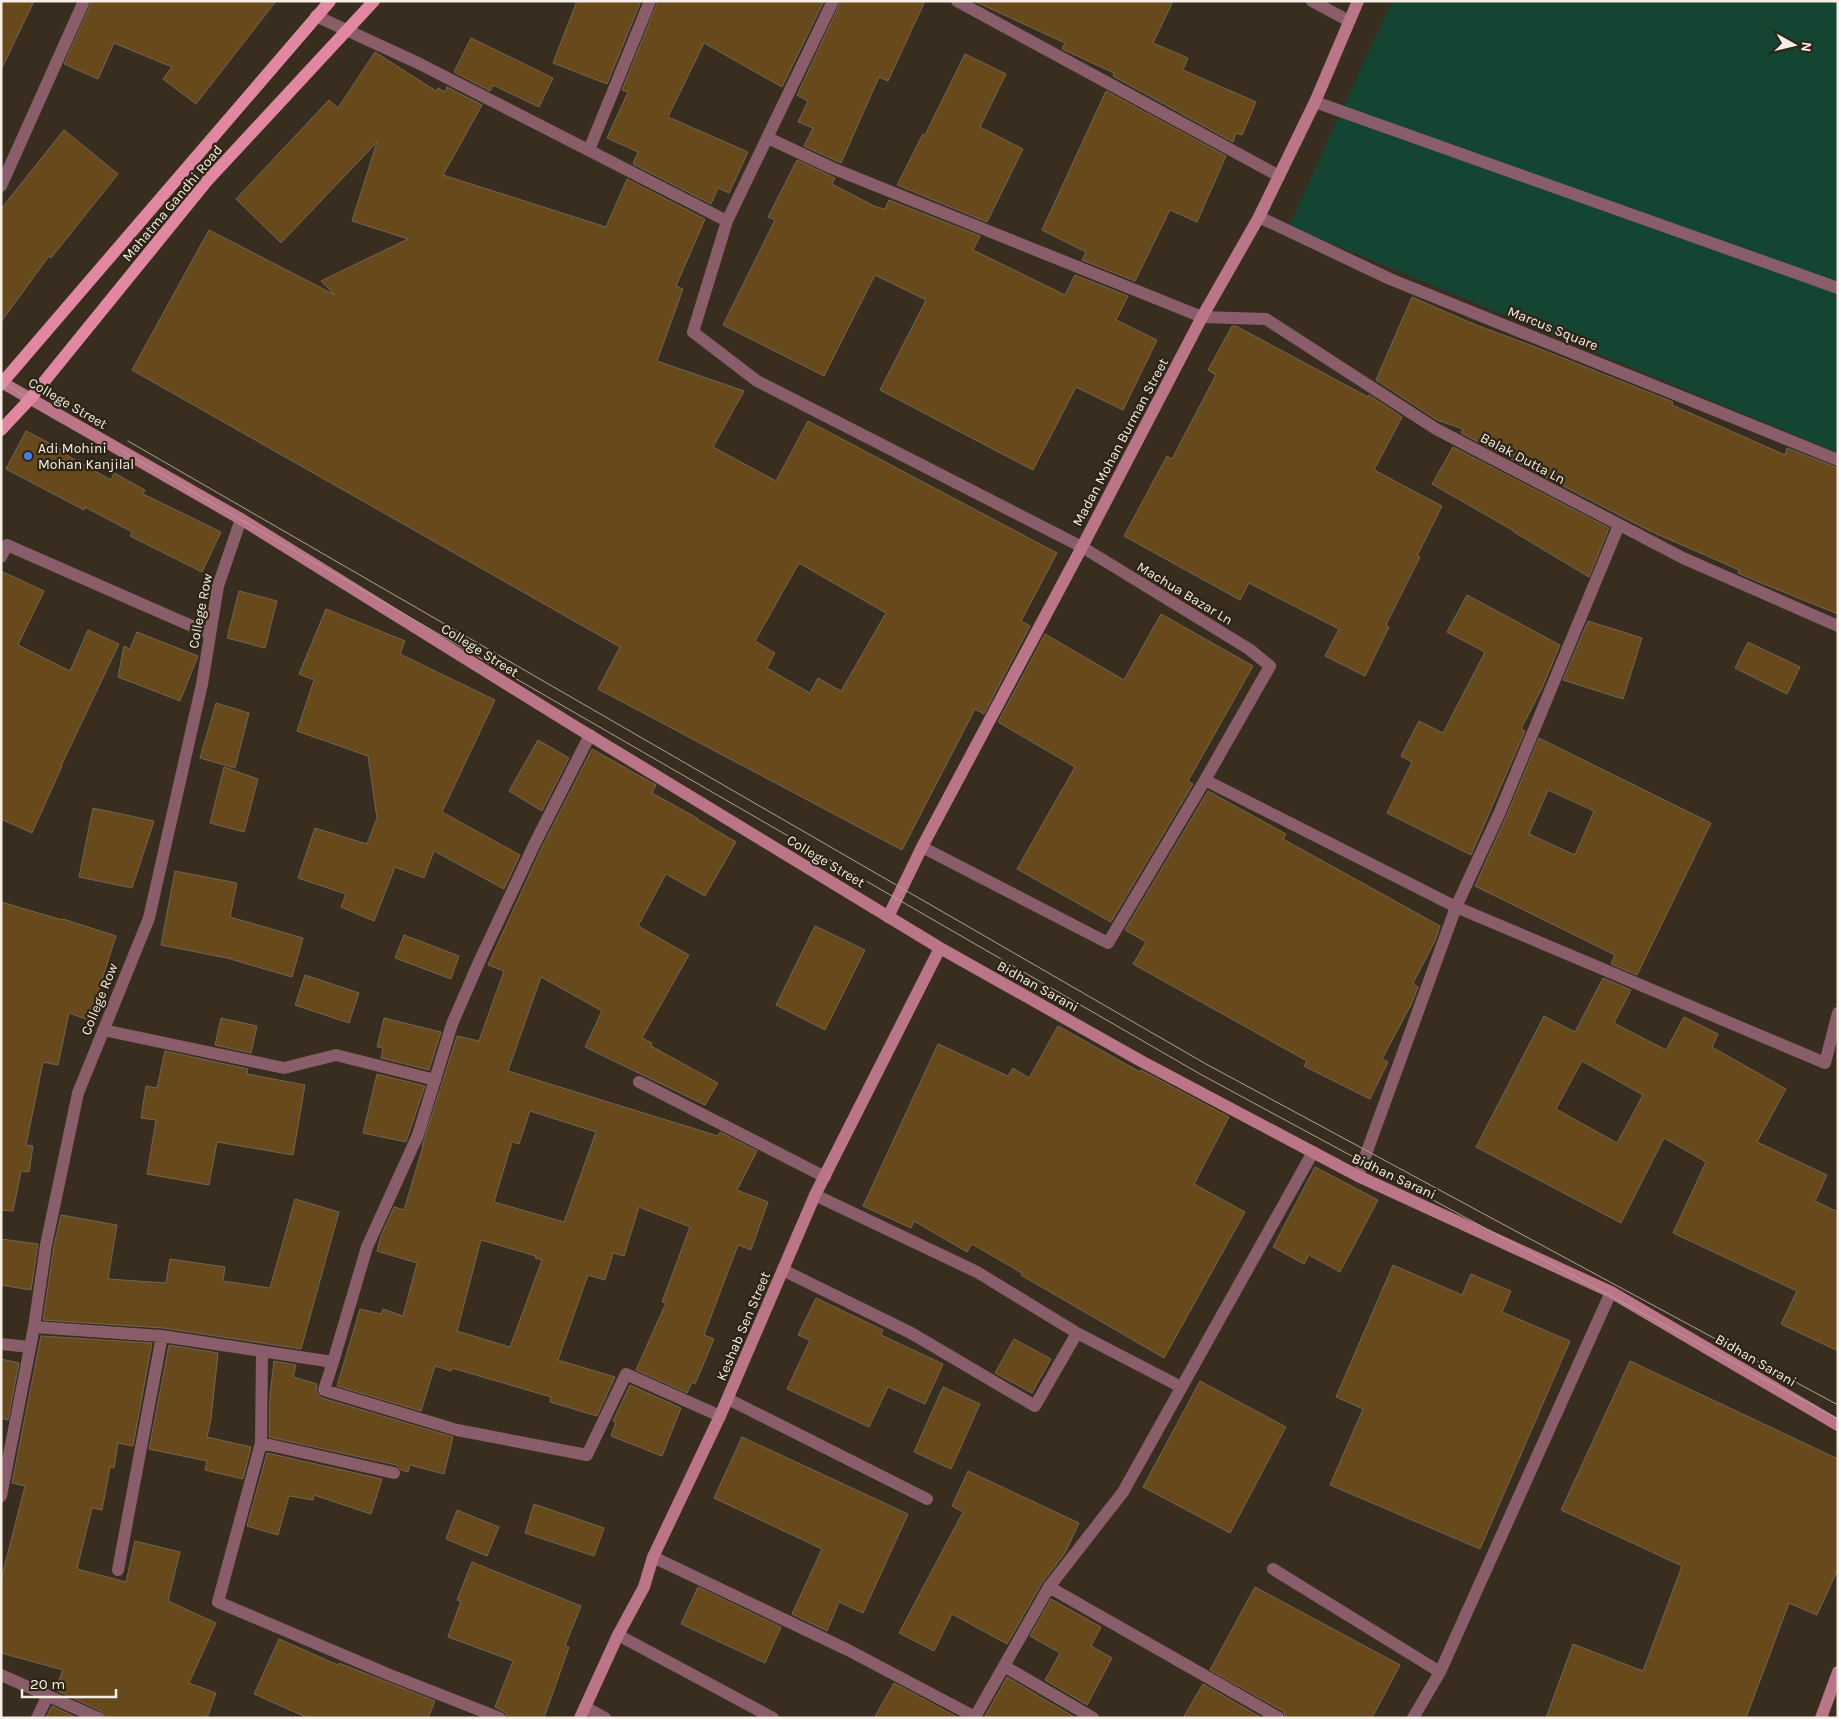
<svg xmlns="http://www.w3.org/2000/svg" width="1839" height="1719" font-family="Karla,sans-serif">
	<rect width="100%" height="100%" fill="#392d1f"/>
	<path fill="#144532" d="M 1392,1 L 1838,1 L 1838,453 L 1289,226 Z"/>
	<path fill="#68491c" stroke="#726555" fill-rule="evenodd" d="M 1,1 L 34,1 L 1,70 Z
		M 92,1 L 276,1 L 196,104 L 163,79 L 172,67 L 114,43 L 98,79 L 64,64 Z
		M 577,1 L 641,1 L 607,84 L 553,63 Z
		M 658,1 L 824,1 L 782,87 L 704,43 L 668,117 L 748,152 L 729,193 L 718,188 L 711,204 L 633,164 L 638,152 L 607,138 L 628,92 L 622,90 Z
		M 841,1 L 925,1 L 888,81 L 879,77 L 841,163 L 804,146 L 813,128 L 798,122 L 808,101 L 797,95 Z
		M 974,1 L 1173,1 L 1153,43 L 1188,58 L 1183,70 L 1256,102 L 1242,135 L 1236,133 L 1233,142 L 1113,76 L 1114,73 L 1062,49 L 1065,43 Z
		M 471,38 L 553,78 L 539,107 L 493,85 L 490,91 L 454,72 Z
		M 375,52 L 436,91 L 438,88 L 445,92 L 447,87 L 482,105 L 443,175 L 606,227 L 627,179 L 705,219 L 676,286 L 683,289 L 657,361 L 744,391 L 713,447 L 776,481 L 808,421 L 1057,553 L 1021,621 L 1030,626 L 984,714 L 975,709 L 902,850 L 598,689 L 620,647 L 132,370 L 209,230 L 335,295 L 321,281 L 408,239 L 352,221 L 377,142 L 281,243 L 236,199 L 329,100 L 338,108 ZM 799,563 L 886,613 L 841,691 L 818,678 L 810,693 L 767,668 L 775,653 L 755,641 Z
		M 965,54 L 1006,74 L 980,127 L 1023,149 L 987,222 L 897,185 L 923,134 L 925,135 Z
		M 1106,91 L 1226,156 L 1197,222 L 1170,210 L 1135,281 L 1082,260 L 1086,252 L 1042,230 Z
		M 64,130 L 118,174 L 51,258 L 49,256 L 1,322 L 1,209 Z
		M 797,160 L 835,178 L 832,184 L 876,207 L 885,209 L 889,200 L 980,236 L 973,250 L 1065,295 L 1075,275 L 1128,296 L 1116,320 L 1157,340 L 1123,410 L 1076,387 L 1033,470 L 880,390 L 926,300 L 875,275 L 824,376 L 723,325 L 775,220 L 768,217 Z
		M 1412,297 L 1476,325 L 1533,346 L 1673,402 L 1672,405 L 1785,455 L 1787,448 L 1838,468 L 1838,614 L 1754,580 L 1738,573 L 1739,570 L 1650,531 L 1461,433 L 1463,429 L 1437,420 L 1376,380 Z
		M 1232,326 L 1236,326 L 1368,397 L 1369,395 L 1402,417 L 1374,470 L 1442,506 L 1417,556 L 1420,557 L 1386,625 L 1389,627 L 1365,676 L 1325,656 L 1339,629 L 1249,583 L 1240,600 L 1124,536 L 1167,456 L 1172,459 L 1216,375 L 1208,370 Z
		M 26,431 L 64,451 L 63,453 L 111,480 L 114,473 L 145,490 L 143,494 L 221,532 L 202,572 L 130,536 L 132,532 L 85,507 L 84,510 L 6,469 Z
		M 1453,447 L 1609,528 L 1589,577 L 1514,532 L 1514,531 L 1432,484 Z
		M 1,571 L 44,591 L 18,645 L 70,671 L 88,630 L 119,644 L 61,766 L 62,766 L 32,833 L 1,819 Z
		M 239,591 L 277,601 L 265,648 L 227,638 Z
		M 1467,595 L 1560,645 L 1542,688 L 1521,729 L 1525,731 L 1471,855 L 1387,813 L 1412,762 L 1401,756 L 1419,721 L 1443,733 L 1485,652 L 1447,632 Z
		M 326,609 L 405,641 L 400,654 L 495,700 L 442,812 L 520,855 L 504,889 L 434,851 L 424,878 L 395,867 L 374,921 L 341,907 L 346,894 L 298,878 L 315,828 L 367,844 L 377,818 L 368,756 L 297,731 L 314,680 L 299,674 Z
		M 1161,614 L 1253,666 L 1188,781 L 1193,784 L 1111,922 L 1017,869 L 1075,767 L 998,722 L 1045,634 L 1124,680 Z
		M 1588,621 L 1642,638 L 1623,699 L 1563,680 Z
		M 137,632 L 198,656 L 180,701 L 118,677 L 124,646 L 130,649 Z
		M 1748,642 L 1800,667 L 1787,694 L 1735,668 Z
		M 216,703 L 249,713 L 235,768 L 200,758 Z
		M 1539,738 L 1711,823 L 1637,975 L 1611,964 L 1615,955 L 1475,886 L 1506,817 ZM 1548,790 L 1594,811 L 1575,855 L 1529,834 Z
		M 538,740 L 569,758 L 542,811 L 509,791 Z
		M 592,749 L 656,785 L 652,793 L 697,818 L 697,819 L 736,842 L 705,896 L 666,874 L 638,926 L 689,955 L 642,1038 L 652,1043 L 651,1046 L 718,1083 L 705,1105 L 585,1047 L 602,1011 L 541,977 L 508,1071 L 718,1136 L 720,1132 L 757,1151 L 737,1190 L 768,1202 L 751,1250 L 738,1245 L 704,1335 L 714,1339 L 695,1384 L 692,1382 L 687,1393 L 636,1370 L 666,1303 L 662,1302 L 690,1227 L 639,1207 L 624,1256 L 613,1253 L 605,1280 L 588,1275 L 558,1360 L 615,1377 L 597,1416 L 550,1402 L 551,1397 L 452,1368 L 451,1371 L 435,1366 L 421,1411 L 337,1386 L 360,1309 L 381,1314 L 383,1309 L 403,1316 L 417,1263 L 377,1251 L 381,1236 L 394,1207 L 404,1210 L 423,1146 L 422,1146 L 457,1036 L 479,1041 L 504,971 L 488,965 L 542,847 ZM 530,1111 L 596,1132 L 564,1222 L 494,1202 L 512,1142 L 519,1144 ZM 481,1240 L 536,1256 L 535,1258 L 542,1260 L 510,1347 L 457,1331 Z
		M 224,767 L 258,779 L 244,832 L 210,823 Z
		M 1208,791 L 1286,834 L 1283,839 L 1440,926 L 1435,941 L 1413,983 L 1418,987 L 1412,1003 L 1382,1059 L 1388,1062 L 1370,1099 L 1304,1066 L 1307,1061 L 1133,964 L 1146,942 L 1125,930 Z
		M 93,808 L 154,821 L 132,888 L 79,877 Z
		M 175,871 L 237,883 L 230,917 L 303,938 L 292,977 L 227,958 L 161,945 Z
		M 1,902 L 62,920 L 63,919 L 116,936 L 89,1020 L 69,1013 L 58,1065 L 43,1062 L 26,1145 L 33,1146 L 29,1172 L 21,1171 L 13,1211 L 1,1210 Z
		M 815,926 L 865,950 L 825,1030 L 776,1005 Z
		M 404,935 L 459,956 L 451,979 L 395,958 Z
		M 305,975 L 359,993 L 349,1023 L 295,1005 Z
		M 1603,978 L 1631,990 L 1614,1023 L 1666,1050 L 1684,1017 L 1718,1034 L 1712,1047 L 1786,1089 L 1757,1142 L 1827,1175 L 1815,1201 L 1838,1212 L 1838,1351 L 1781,1324 L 1797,1291 L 1673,1233 L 1706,1162 L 1664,1138 L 1621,1223 L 1476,1147 L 1544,1016 L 1575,1032 ZM 1582,1061 L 1643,1095 L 1617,1143 L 1556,1109 Z
		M 221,1018 L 257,1026 L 251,1053 L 215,1045 Z
		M 384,1018 L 441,1032 L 429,1070 L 381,1058 L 383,1048 L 377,1047 Z
		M 1058,1026 L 1140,1072 L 1141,1070 L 1229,1117 L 1194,1184 L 1245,1212 L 1164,1358 L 1021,1275 L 1022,1273 L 972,1244 L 967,1252 L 914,1221 L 911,1228 L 863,1206 L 938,1044 L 1008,1076 L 1013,1068 L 1029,1078 Z
		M 165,1051 L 248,1069 L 247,1074 L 305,1085 L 293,1155 L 217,1142 L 209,1185 L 147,1174 L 156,1120 L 141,1118 L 146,1086 L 157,1088 Z
		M 377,1074 L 425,1086 L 406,1142 L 363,1133 Z
		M 1315,1167 L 1378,1200 L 1340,1272 L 1309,1255 L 1304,1264 L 1273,1247 Z
		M 295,1199 L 339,1212 L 301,1349 L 163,1328 L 43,1320 L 54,1246 L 61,1215 L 117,1225 L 108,1279 L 166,1283 L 170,1259 L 225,1267 L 223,1281 L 270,1288 Z
		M 1,1239 L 38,1244 L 31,1290 L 1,1285 Z
		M 1393,1265 L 1462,1295 L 1471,1274 L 1511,1291 L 1502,1312 L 1570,1341 L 1480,1549 L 1330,1485 L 1363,1409 L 1336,1397 Z
		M 816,1298 L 883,1330 L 881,1335 L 943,1364 L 925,1404 L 888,1387 L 869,1427 L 787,1389 L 810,1340 L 798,1335 Z
		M 41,1336 L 152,1343 L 133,1446 L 118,1443 L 114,1468 L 110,1467 L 102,1510 L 92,1508 L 77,1569 L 126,1582 L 135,1541 L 180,1552 L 168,1601 L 216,1623 L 189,1683 L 216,1693 L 207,1718 L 106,1718 L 101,1711 L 55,1690 L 63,1670 L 1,1653 L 1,1580 L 25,1486 L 12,1483 Z
		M 1014,1339 L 1051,1359 L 1032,1393 L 995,1373 Z
		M 169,1345 L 218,1353 L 211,1419 L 207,1437 L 251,1447 L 243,1479 L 205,1470 L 207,1461 L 149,1449 Z
		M 1,1359 L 19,1363 L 8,1420 L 1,1418 Z
		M 274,1361 L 296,1365 L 293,1377 L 317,1384 L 316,1392 L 322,1398 L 453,1437 L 444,1474 L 410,1465 L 408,1472 L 401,1470 L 396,1465 L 269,1437 L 270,1395 Z
		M 1630,1361 L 1838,1459 L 1838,1569 L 1817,1615 L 1789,1603 L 1746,1718 L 1546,1718 L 1573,1644 L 1643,1671 L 1682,1566 L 1561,1510 Z
		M 1200,1381 L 1286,1427 L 1230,1533 L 1143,1487 Z
		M 630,1385 L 681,1408 L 662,1456 L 611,1436 L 616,1422 L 613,1421 Z
		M 943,1387 L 980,1404 L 951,1469 L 914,1452 Z
		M 742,1437 L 908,1514 L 863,1613 L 839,1602 L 827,1631 L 792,1614 L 822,1549 L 714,1498 Z
		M 267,1453 L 382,1479 L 371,1514 L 314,1495 L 313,1500 L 289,1496 L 278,1535 L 247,1526 Z
		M 968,1471 L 1079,1523 L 1065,1553 L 1042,1583 L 1007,1644 L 952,1614 L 934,1651 L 899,1633 L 963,1512 L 952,1506 Z
		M 534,1504 L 604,1528 L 594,1556 L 525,1533 Z
		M 457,1510 L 499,1527 L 487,1556 L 446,1539 Z
		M 472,1562 L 581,1606 L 565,1646 L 569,1647 L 544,1718 L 508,1718 L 506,1713 L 495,1707 L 513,1661 L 448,1637 L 461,1601 L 457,1600 Z
		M 698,1587 L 781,1627 L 765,1663 L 681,1624 Z
		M 1255,1587 L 1400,1665 L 1372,1718 L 1287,1718 L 1283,1711 L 1210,1670 Z
		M 1051,1599 L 1101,1627 L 1091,1646 L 1112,1658 L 1087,1705 L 1045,1680 L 1060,1653 L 1030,1636 Z
		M 279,1639 L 338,1665 L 339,1663 L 435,1701 L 428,1718 L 308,1718 L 254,1694 Z
		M 1007,1677 L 1037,1695 L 1076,1718 L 984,1718 Z
		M 894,1683 L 959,1718 L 874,1718 Z
		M 1203,1684 L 1262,1718 L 1183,1718 Z
		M 52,1706 L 77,1718 L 46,1718 Z"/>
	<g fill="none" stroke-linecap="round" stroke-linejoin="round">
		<path stroke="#895d69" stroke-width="12" d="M 833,1 L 727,221 L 693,332 L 757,381 L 1082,547 L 1249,649 L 1270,666 L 1205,780
			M 957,1 L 1279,176
			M 1312,1 L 1349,21
			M 316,16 L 418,63 L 727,221
			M 1315,102 L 1838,288
			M 768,138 L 832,168 L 1202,317 L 1266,319 L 1436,429 L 1683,558 L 1838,626
			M 1,186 L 84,1
			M 1259,217 L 1390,279 L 1838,460
			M 922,847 L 1108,943 L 1205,780 L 1456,907 L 1825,1063 L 1838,1013
			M 639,1082 L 825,1177
			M 1358,1176 L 1456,907 L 1499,814 L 1619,525
			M 815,1195 L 977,1272 L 1077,1333 L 1181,1387
			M 783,1270 L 911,1333 L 1035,1406 L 1077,1333
			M 34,1327 L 162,1336 L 333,1362 L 367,1247 L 418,1135 L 452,1024 L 479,962 L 535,843 L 590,735
			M 262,1352 L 261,1443 L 218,1602 L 390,1675 L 500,1718
			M 333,1362 L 324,1390 L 457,1430 L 587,1455 L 626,1374 L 720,1416
			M 728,1399 L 927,1499
			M 261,1443 L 394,1473
			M 653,1557 L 848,1650 L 975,1717 L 1049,1587 L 1123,1492 L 1313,1152
			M 1273,1569 L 1440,1672
			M 118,1570 L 162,1336
			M 1049,1587 L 1279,1718
			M 618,1635 L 773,1718
			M 1004,1666 L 1093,1718
			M 585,1707 L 605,1718
			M 37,1718 L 47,1697
			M 1413,1718 L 1440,1672 L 1611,1292"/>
		<path stroke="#895d69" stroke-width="12" d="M 589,150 L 650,1
			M 1,557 L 7,545 L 210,634
			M 103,1030 L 284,1068 L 336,1055 L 435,1080
			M 1,1344 L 30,1347
			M 1,1496 L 34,1327 L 46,1245 L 78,1093 L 149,918 L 202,684 L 218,586 L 241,519
			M 1,1675 L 98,1718"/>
		<path stroke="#bb7589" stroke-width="12" d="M 1,382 L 241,519 L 571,724 L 940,948 L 1141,1061 L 1358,1176 L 1611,1292 L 1838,1425
			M 888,917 L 922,847 L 1082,547 L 1202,317 L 1259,217 L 1315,102 L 1358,1
			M 580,1718 L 618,1635 L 644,1587 L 653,1557 L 720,1416 L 815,1195 L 940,948
			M 1821,1718 L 1838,1672"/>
		<path stroke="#e187a1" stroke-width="12" d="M 1,384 L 330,1
			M 1,430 L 30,399 L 207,181 L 374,1"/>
		<path stroke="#aba196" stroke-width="1" d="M 2,383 L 30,399
			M 128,441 L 1206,1064 L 1838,1405
			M 122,451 L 1200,1074 L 1838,1419"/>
	</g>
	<circle fill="#3f7fe0" stroke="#2e2416" stroke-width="2" cx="28" cy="456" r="5"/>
	<g text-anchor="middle" stroke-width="4.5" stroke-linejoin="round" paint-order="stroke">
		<g font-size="14" fill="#f7efe6" stroke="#2e2416">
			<text transform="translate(172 203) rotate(-50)" y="5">Mahatma Gandhi Road</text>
			<text transform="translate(1553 328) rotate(22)" y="5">Marcus Square</text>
			<text transform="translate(68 403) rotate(30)" y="5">College Street</text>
			<text transform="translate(1120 442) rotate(-62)" y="5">Madan Mohan Burman Street</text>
			<text transform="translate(1523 458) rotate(28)" y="5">Balak Dutta Ln</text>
			<text transform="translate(1185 593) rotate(31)" y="5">Machua Bazar Ln</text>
			<text transform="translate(200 611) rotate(-79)" y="5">College Row</text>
			<text transform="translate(480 650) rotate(32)" y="5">College Street</text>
			<text transform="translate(826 861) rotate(31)" y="5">College Street</text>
			<text transform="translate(1038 986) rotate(29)" y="5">Bidhan Sarani</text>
			<text transform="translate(99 999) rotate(-68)" y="5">College Row</text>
			<text transform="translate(1394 1176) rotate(25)" y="5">Bidhan Sarani</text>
			<text transform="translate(743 1326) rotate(-67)" y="5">Keshab Sen Street</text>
			<text transform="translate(1756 1360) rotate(30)" y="5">Bidhan Sarani</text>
		</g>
		<g font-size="14" fill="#f7efe6" stroke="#2e2416" text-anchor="start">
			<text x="38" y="453">Adi Mohini<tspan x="38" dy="16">Mohan Kanjilal</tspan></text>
		</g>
	</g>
	<rect width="1839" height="1719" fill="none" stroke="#f7efe6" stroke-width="5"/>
	<g transform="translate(1794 45) rotate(98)" stroke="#2e2416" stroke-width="4" paint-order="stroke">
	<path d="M0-4L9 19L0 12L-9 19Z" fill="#f7efe6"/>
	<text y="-8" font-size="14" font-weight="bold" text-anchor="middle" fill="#f7efe6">N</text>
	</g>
	<path d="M22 1689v8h94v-8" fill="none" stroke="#f7efe6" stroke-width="2.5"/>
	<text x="30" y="1689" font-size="15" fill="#f7efe6" stroke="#2e2416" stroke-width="4" paint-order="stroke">20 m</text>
</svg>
